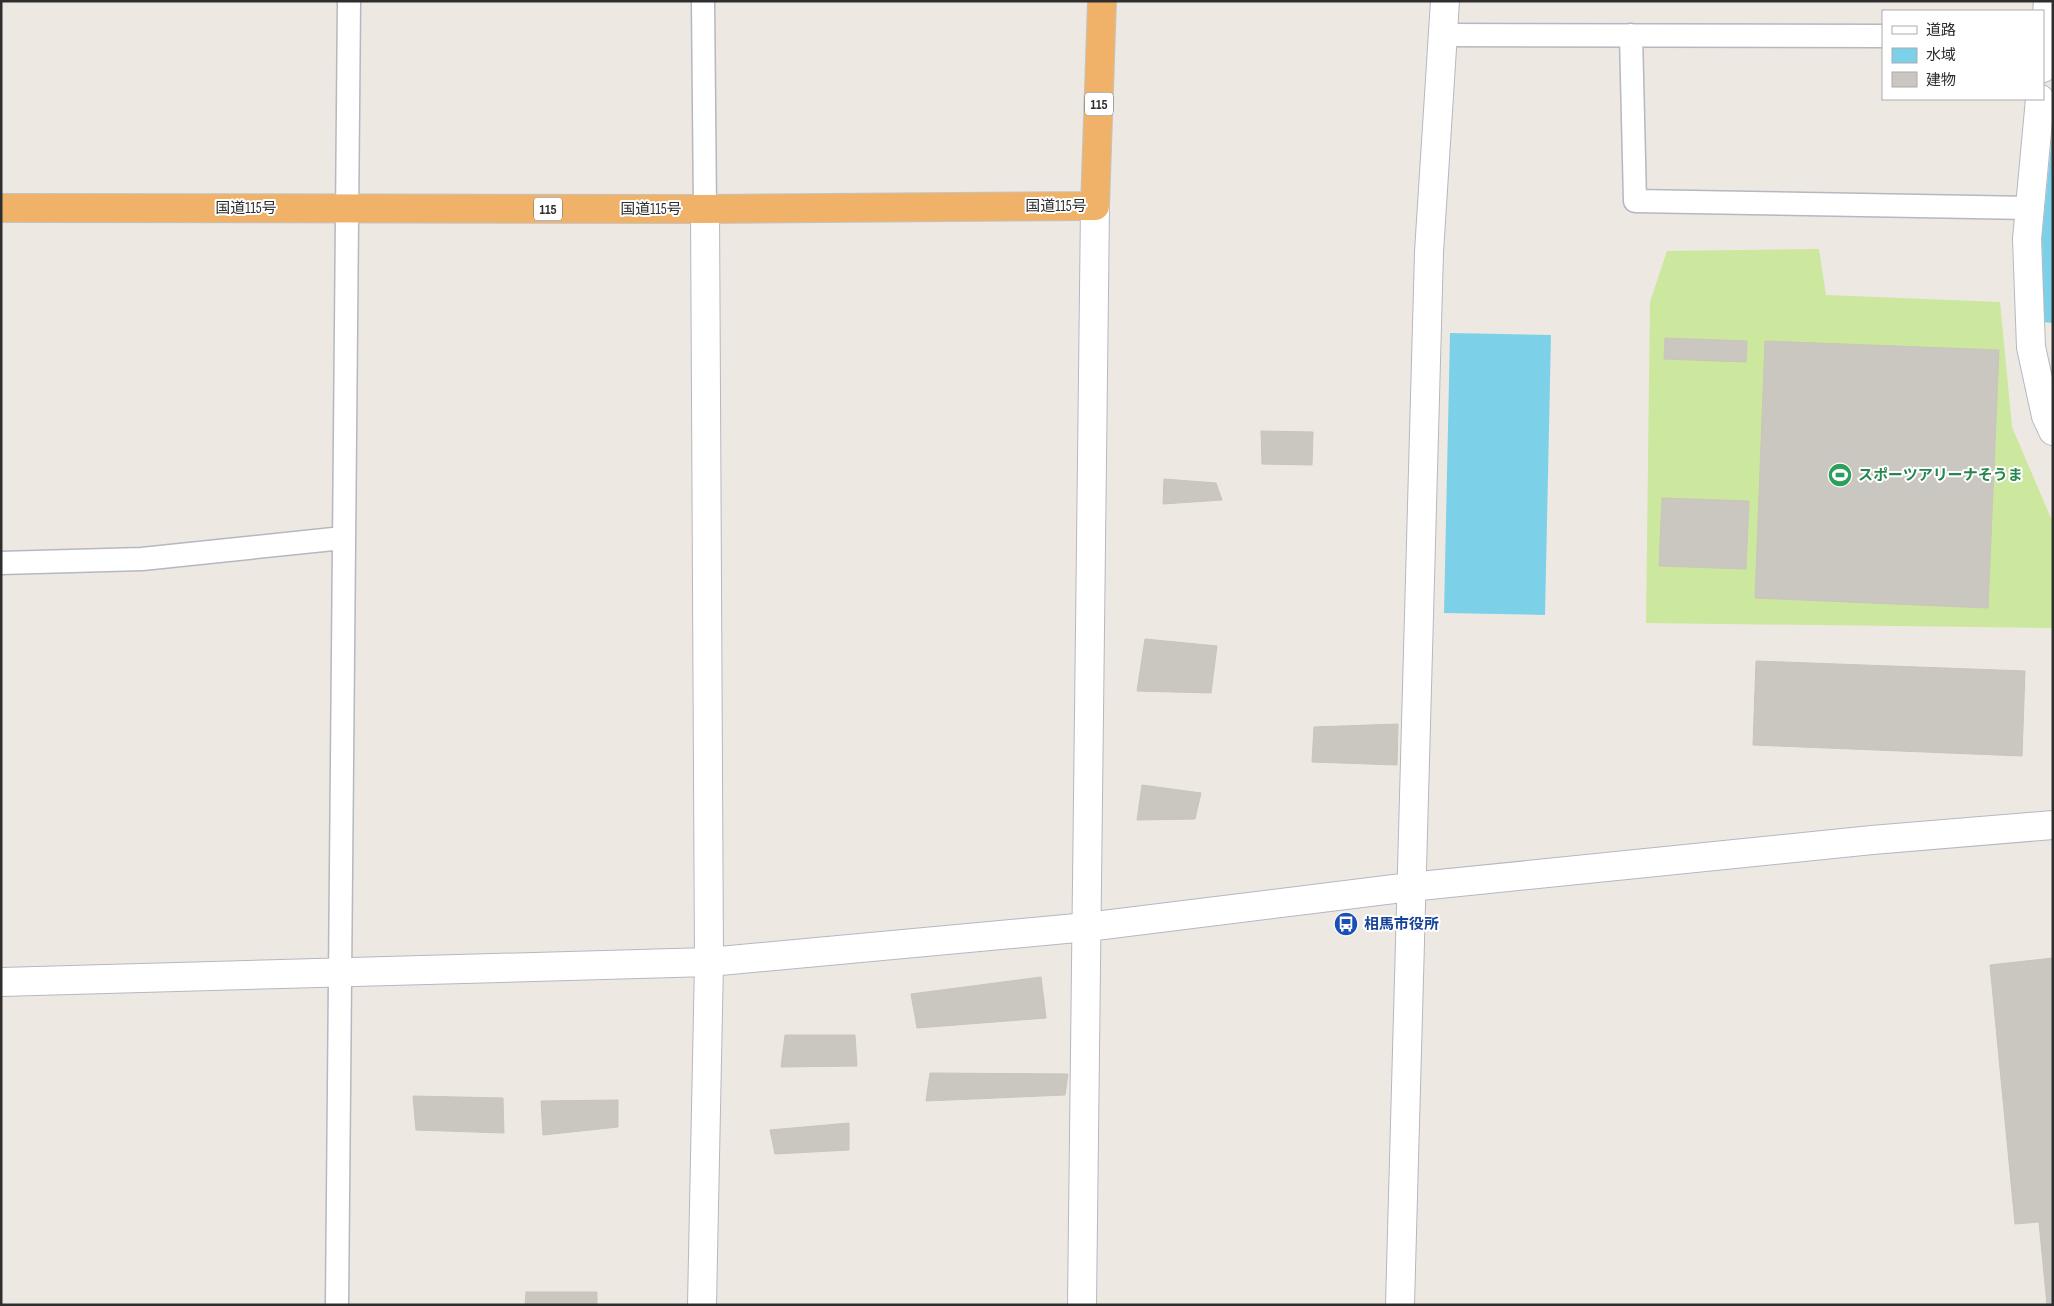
<svg xmlns="http://www.w3.org/2000/svg" width="2054" height="1306" font-family="'Sofia Sans Condensed','Noto Sans JP',sans-serif">
	<rect width="100%" height="100%" fill="#eee8e2"/>
	<path fill="#cce79e" d="M 1819,249 L 1826,295 L 2000,302 L 2012,427 L 2053,523 L 2053,628 L 1646,623 L 1650,302 L 1667,251 Z"/>
	<path fill="#7cd1e9" d="M 2053,126 L 2053,323 L 2043,322 L 2042,235 Z
		M 1450,333 L 1551,335 L 1545,615 L 1444,613 Z"/>
	<path fill="#cac6c0" stroke="#cac4bb" d="M 1665,338 L 1747,341 L 1746,362 L 1664,359 Z
		M 1765,341 L 1999,350 L 1988,608 L 1755,598 Z
		M 1261,431 L 1313,432 L 1312,465 L 1262,464 Z
		M 1164,479 L 1216,483 L 1222,500 L 1163,504 Z
		M 1662,498 L 1749,501 L 1746,569 L 1659,566 Z
		M 1145,639 L 1217,646 L 1211,693 L 1137,691 Z
		M 1756,661 L 2025,671 L 2022,756 L 1753,745 Z
		M 1398,724 L 1397,765 L 1312,762 L 1314,727 Z
		M 1142,785 L 1201,793 L 1195,819 L 1137,820 Z
		M 2053,958 L 2053,1305 L 2047,1305 L 2039,1222 L 2015,1224 L 1990,965 Z
		M 1041,977 L 1046,1018 L 917,1028 L 911,994 Z
		M 785,1035 L 855,1035 L 857,1066 L 781,1067 Z
		M 930,1073 L 1068,1074 L 1065,1095 L 926,1101 Z
		M 413,1096 L 503,1098 L 504,1133 L 416,1130 Z
		M 618,1100 L 618,1127 L 543,1135 L 541,1101 Z
		M 849,1123 L 849,1150 L 775,1154 L 770,1130 Z
		M 526,1292 L 597,1292 L 597,1305 L 525,1305 Z"/>
	<g fill="none" stroke-linecap="round" stroke-linejoin="round">
		<g stroke="#b5b8c0" stroke-width="25">
			<path id="service" d="M 703,1 L 705,209
				M 1443,35 L 1883,36
				M 1631,35 L 1635,201 L 2030,208
				M 1,563 L 142,559 L 343,538
				M 337,1305 L 349,1"/>
		</g>
		<g stroke="#b5b8c0" stroke-width="30">
			<path id="minor" d="M 1082,1305 L 1095,206
				M 1400,1305 L 1429,252 L 1445,1"/>
		</g>
		<g stroke="#b5b8c0" stroke-width="30">
			<path id="tertiary" d="M 2043,68 L 2048,1
				M 2040,99 L 2027,239 L 2031,347 L 2046,416 L 2053,431
				M 1,982 L 709,962 L 1087,927 L 1410,887 L 1872,840 L 2053,825
				M 702,1305 L 709,962 L 705,209"/>
		</g>
		<g stroke="#c4c4c4" stroke-width="30">
			<path id="trunk" d="M 1,208 L 705,209 L 1095,206 L 1102,1"/>
		</g>
		<use href="#service" stroke="#fff" stroke-width="22"/>
		<use href="#minor" stroke="#fff" stroke-width="28"/>
		<use href="#tertiary" stroke="#fff" stroke-width="28"/>
		<use href="#trunk" stroke="#f0b268" stroke-width="28"/>
	</g>
	<defs>
		<g id="stadium-disc" transform="scale(1.25)"><circle r="9.5" fill="#2e9e5b" stroke="#fff"/><path d="M0-5a6.5 5 0 1 0 0 10a6.5 5 0 1 0 0-10ZM-3.5-1.8h7v3.6h-7Z" fill="#fff"/></g>
		<g id="bus-disc" transform="scale(1.25)"><circle r="9.5" fill="#1a4fb4" stroke="#fff"/><path d="M-5-6H5V4H4V6H2V4H-2V6H-4V4H-5ZM-3.5-4V0h7V-4ZM-3.5 1.2v1.5H-2V1.2ZM2 1.2v1.5H3.5V1.2Z" fill="#fff"/></g>
	</defs>
	<g fill-rule="evenodd">
		<use href="#stadium-disc" x="1840" y="475"/>
		<use href="#bus-disc" x="1346" y="924"/>
	</g>
	<g text-anchor="middle" stroke-width="4" stroke-linejoin="round" paint-order="stroke">
		<g fill="#fff" stroke="#6d6d6d" stroke-width="1">
			<rect x="1085" y="92.5" width="28" height="23" rx="4"/>
			<rect x="534" y="197.5" width="28" height="23" rx="4"/>
		</g>
		<g font-size="14" font-weight="bold" fill="#2e2e2e">
			<text x="1099" y="109">115</text>
			<text x="548" y="214">115</text>
		</g>
		<g font-size="15" fill="#2e2e2e" stroke="#fff">
			<text x="1056" y="211">国道115号</text>
			<text x="246" y="213">国道115号</text>
			<text x="651" y="214">国道115号</text>
		</g>
		<g font-size="15" font-weight="bold" fill="#27864d" stroke="#fff" text-anchor="start">
			<text x="1858" y="480">スポーツアリーナそうま</text>
		</g>
		<g font-size="15" font-weight="bold" fill="#164399" stroke="#fff" text-anchor="start">
			<text x="1364" y="929">相馬市役所</text>
		</g>
	</g>
	<rect width="2054" height="1306" fill="none" stroke="#2e2e2e" stroke-width="5"/>
	<rect x="1882" y="10" width="162" height="90" fill="#ffffff" stroke="#ababab"/>
	<rect x="1892" y="26" width="25" height="8" fill="#ffffff" stroke="#ababab"/>
	<text x="1926" y="35" font-size="15" fill="#2e2e2e">道路</text>
	<rect x="1892" y="48" width="25" height="15" fill="#7cd1e9" stroke="#ababab"/>
	<text x="1926" y="60" font-size="15" fill="#2e2e2e">水域</text>
	<rect x="1892" y="72" width="25" height="15" fill="#cac6c0" stroke="#ababab"/>
	<text x="1926" y="85" font-size="15" fill="#2e2e2e">建物</text>
</svg>
